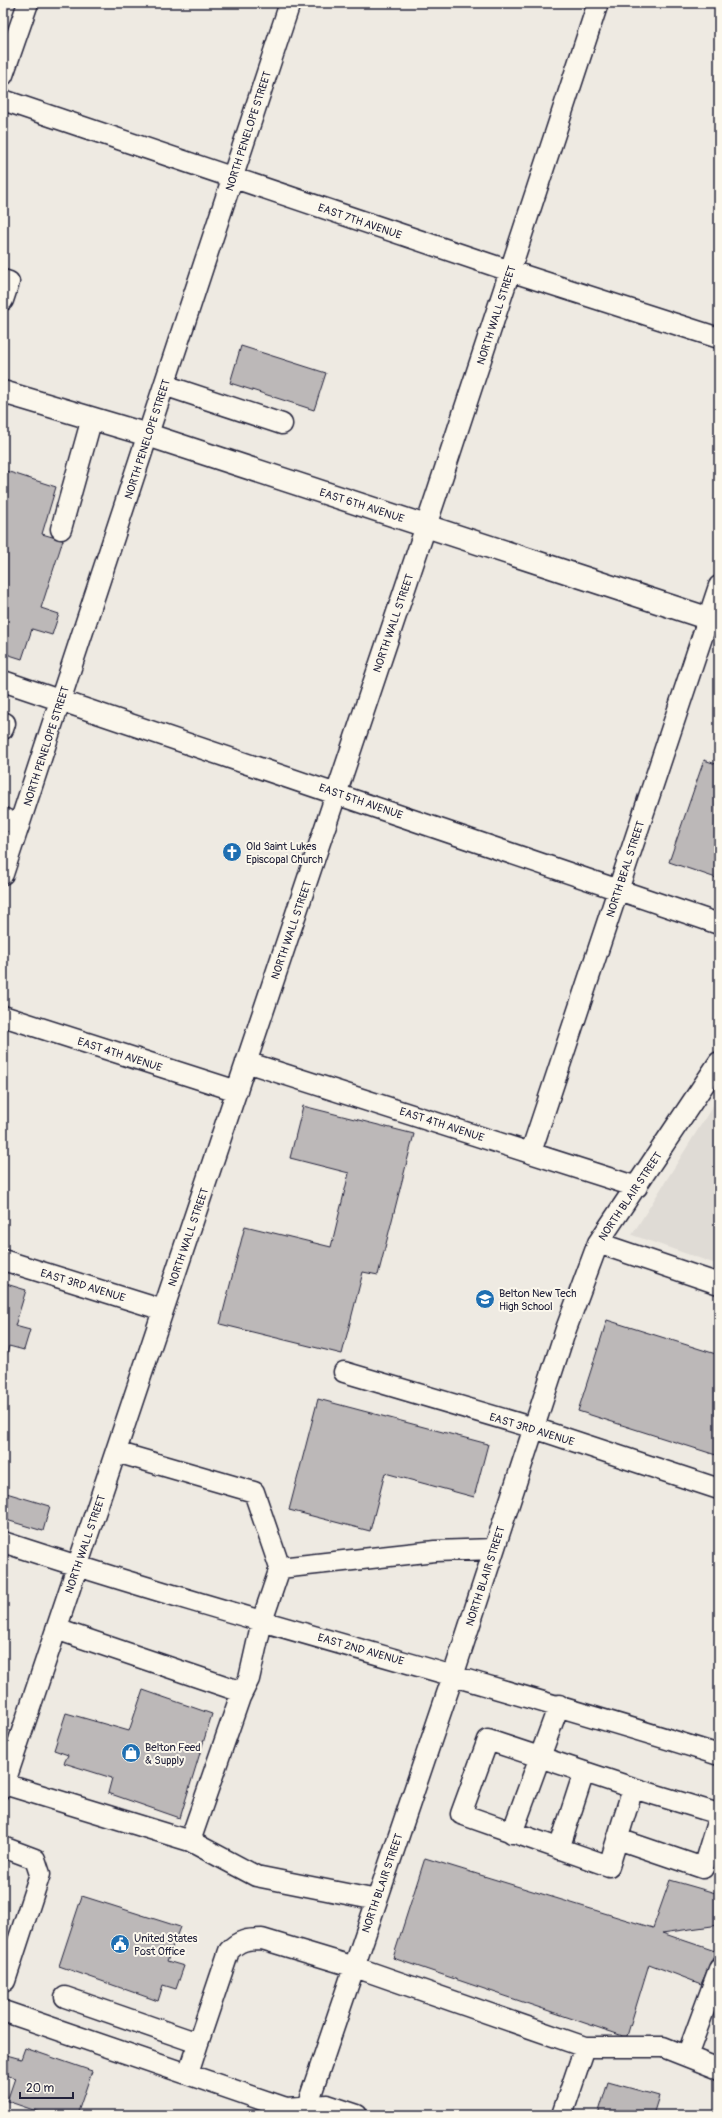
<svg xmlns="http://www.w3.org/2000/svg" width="722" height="2118" font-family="Pangolin,sans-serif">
	<rect width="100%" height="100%" fill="#eeeae2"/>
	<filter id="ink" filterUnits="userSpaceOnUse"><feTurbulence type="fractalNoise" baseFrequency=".025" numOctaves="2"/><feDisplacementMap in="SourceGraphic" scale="8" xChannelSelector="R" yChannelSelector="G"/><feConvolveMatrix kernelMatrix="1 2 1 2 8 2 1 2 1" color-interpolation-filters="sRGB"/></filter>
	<g filter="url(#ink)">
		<path fill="#dfdbd5" d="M 719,1096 L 719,1265 L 632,1235 Z"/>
		<path fill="#bcb8b8" stroke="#22223b" d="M 241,346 L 326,373 L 314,410 L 230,383 Z
			M 3,470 L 56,487 L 42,534 L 63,540 L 41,608 L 59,614 L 52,635 L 32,629 L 22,659 L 3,653 Z
			M 704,760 L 719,765 L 719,879 L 669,862 Z
			M 303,1106 L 414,1134 L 378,1275 L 363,1272 L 342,1354 L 220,1324 L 245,1226 L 331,1247 L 349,1173 L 290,1158 Z
			M 3,1283 L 26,1290 L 15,1326 L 30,1330 L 24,1350 L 9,1346 L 7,1354 L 3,1354 Z
			M 607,1320 L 719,1355 L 719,1456 L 578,1411 Z
			M 318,1399 L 488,1444 L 474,1497 L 385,1473 L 370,1531 L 289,1510 Z
			M 3,1492 L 50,1506 L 43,1531 L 3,1519 Z
			M 143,1690 L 212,1714 L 180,1818 L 108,1793 L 112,1778 L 64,1763 L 68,1755 L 54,1750 L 66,1713 L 129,1731 Z
			M 425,1858 L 653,1928 L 670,1880 L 719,1894 L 719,1925 L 662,1933 L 715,1951 L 712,1960 L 701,1984 L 649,1964 L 627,2036 L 623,2036 L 393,1958 Z
			M 82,1896 L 180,1927 L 167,1961 L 184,1966 L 176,1989 L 163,1985 L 158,2001 L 59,1966 Z
			M 25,2048 L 92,2071 L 77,2115 L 48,2115 L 7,2101 L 15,2078 L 3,2074 L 3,2054 L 21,2059 Z
			M 608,2082 L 659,2096 L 653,2115 L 598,2115 Z"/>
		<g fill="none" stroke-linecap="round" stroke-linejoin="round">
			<g stroke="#22223b" stroke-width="23">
				<path id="minor" d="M 3,75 L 28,3
					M 3,100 L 510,271 L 719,338
					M 3,280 L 9,282 L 3,300
					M 164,385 L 282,424
					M 61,529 L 92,418
					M 3,681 L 719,924
					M 3,723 L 5,723 L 3,729
					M 3,818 L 19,826
					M 3,874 L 290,3
					M 3,1016 L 237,1091
					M 246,1062 L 637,1187
					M 531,1152 L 719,586
					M 598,1243 L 719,1284
					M 3,1260 L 163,1310
					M 344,1372 L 534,1428 L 719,1489
					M 116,1452 L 254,1492 L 280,1568
					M 3,1542 C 240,1620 482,1680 719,1755
					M 56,1629 L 242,1692
					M 488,1740 L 633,1788 L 609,1866 L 461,1814 Z
					M 4,1784 L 190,1841 L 240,1697 L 249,1679 L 262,1621 L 280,1568 L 435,1551 L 494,1549
					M 3,1788 L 438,490 L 598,3
					M 633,1788 L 719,1814
					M 512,1833 L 559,1705
					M 618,1839 L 703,1868 L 719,1816
					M 190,1841 L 256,1876 L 377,1900
					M 3,1847 L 35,1859 L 40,1874 L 5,1981 L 3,1982
					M 559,1849 L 584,1772
					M 65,1997 L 198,2043 L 188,2074
					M 3,2011 L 286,2108 L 327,2105 L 357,2115
					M 198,2043 L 229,1951 C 239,1940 248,1939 262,1939 L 355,1967 L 585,2047 L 663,2047 L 719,2069
					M 687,2056 L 719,1969
					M 304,2115 L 453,1676 L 566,1329 L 598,1243 L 719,1062
					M 562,2115 L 585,2047"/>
			</g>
			<g stroke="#22223b" stroke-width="25">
				<path id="major" d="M 3,392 L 148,435 L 719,622"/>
			</g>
			<use href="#minor" stroke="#fbf7ec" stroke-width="20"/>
			<use href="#major" stroke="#fbf7ec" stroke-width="22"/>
		</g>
	</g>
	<defs>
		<g id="church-disc" transform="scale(1)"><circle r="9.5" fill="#1f6fb2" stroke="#fbf7ec"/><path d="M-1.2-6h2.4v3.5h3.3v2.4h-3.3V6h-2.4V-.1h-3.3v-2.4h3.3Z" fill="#fff"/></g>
		<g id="school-disc" transform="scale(1)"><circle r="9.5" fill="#1f6fb2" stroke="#fbf7ec"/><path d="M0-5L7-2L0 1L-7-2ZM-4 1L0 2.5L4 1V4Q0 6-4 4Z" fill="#fff"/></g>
		<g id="shop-disc" transform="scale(1)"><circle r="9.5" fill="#1f6fb2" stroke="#fbf7ec"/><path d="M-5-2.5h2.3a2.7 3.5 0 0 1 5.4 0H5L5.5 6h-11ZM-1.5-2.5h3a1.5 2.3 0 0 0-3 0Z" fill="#fff"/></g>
		<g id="civic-disc" transform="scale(1)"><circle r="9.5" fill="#1f6fb2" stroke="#fbf7ec"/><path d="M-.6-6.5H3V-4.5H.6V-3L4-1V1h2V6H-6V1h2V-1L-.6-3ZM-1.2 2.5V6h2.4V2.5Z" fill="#fff"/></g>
	</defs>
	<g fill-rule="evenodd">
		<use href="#church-disc" x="232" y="852"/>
		<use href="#school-disc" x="485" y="1299"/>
		<use href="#shop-disc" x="131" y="1753"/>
		<use href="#civic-disc" x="120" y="1944"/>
	</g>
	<g text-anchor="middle" stroke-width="4" stroke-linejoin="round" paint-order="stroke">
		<g font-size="11" fill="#22223b" stroke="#fbf7ec">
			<text transform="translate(248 131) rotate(-72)" y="4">NORTH PENELOPE STREET</text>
			<text transform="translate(360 221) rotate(19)" y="4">EAST 7TH AVENUE</text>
			<text transform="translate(496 315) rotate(-72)" y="4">NORTH WALL STREET</text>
			<text transform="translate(147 439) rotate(-72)" y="4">NORTH PENELOPE STREET</text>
			<text transform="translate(362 505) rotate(18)" y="4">EAST 6TH AVENUE</text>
			<text transform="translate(393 623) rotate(-71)" y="4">NORTH WALL STREET</text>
			<text transform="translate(46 746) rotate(-72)" y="4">NORTH PENELOPE STREET</text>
			<text transform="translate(361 801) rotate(19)" y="4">EAST 5TH AVENUE</text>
			<text transform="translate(625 869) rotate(-72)" y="4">NORTH BEAL STREET</text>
			<text transform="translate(291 930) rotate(-71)" y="4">NORTH WALL STREET</text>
			<text transform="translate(120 1054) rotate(18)" y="4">EAST 4TH AVENUE</text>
			<text transform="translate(442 1124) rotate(18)" y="4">EAST 4TH AVENUE</text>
			<text transform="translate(630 1196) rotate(-56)" y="4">NORTH BLAIR STREET</text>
			<text transform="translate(188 1237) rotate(-71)" y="4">NORTH WALL STREET</text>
			<text transform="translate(83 1285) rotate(17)" y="4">EAST 3RD AVENUE</text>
			<text transform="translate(532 1429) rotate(17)" y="4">EAST 3RD AVENUE</text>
			<text transform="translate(85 1544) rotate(-71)" y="4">NORTH WALL STREET</text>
			<text transform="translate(485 1576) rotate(-72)" y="4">NORTH BLAIR STREET</text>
			<text transform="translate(361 1649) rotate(16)" y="4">EAST 2ND AVENUE</text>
			<text transform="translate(382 1883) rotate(-71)" y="4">NORTH BLAIR STREET</text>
		</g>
		<g font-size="11" fill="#22223b" stroke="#fbf7ec" text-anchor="start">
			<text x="246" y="850">Old Saint Lukes<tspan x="246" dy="13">Episcopal Church</tspan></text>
			<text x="499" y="1297">Belton New Tech<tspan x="499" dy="13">High School</tspan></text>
			<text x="145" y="1751">Belton Feed<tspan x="145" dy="13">&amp; Supply</tspan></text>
			<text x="134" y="1942">United States<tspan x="134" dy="13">Post Office</tspan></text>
		</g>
	</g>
	<rect width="722" height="2118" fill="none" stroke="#fbf7ec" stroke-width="16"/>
	<rect x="8" y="8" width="706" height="2102" fill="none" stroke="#22223b" stroke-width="1.5" filter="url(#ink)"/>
	<path d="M20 2092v6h53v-6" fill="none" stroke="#22223b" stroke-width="2"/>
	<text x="26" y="2092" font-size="12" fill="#22223b" stroke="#fbf7ec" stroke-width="3" paint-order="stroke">20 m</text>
</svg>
